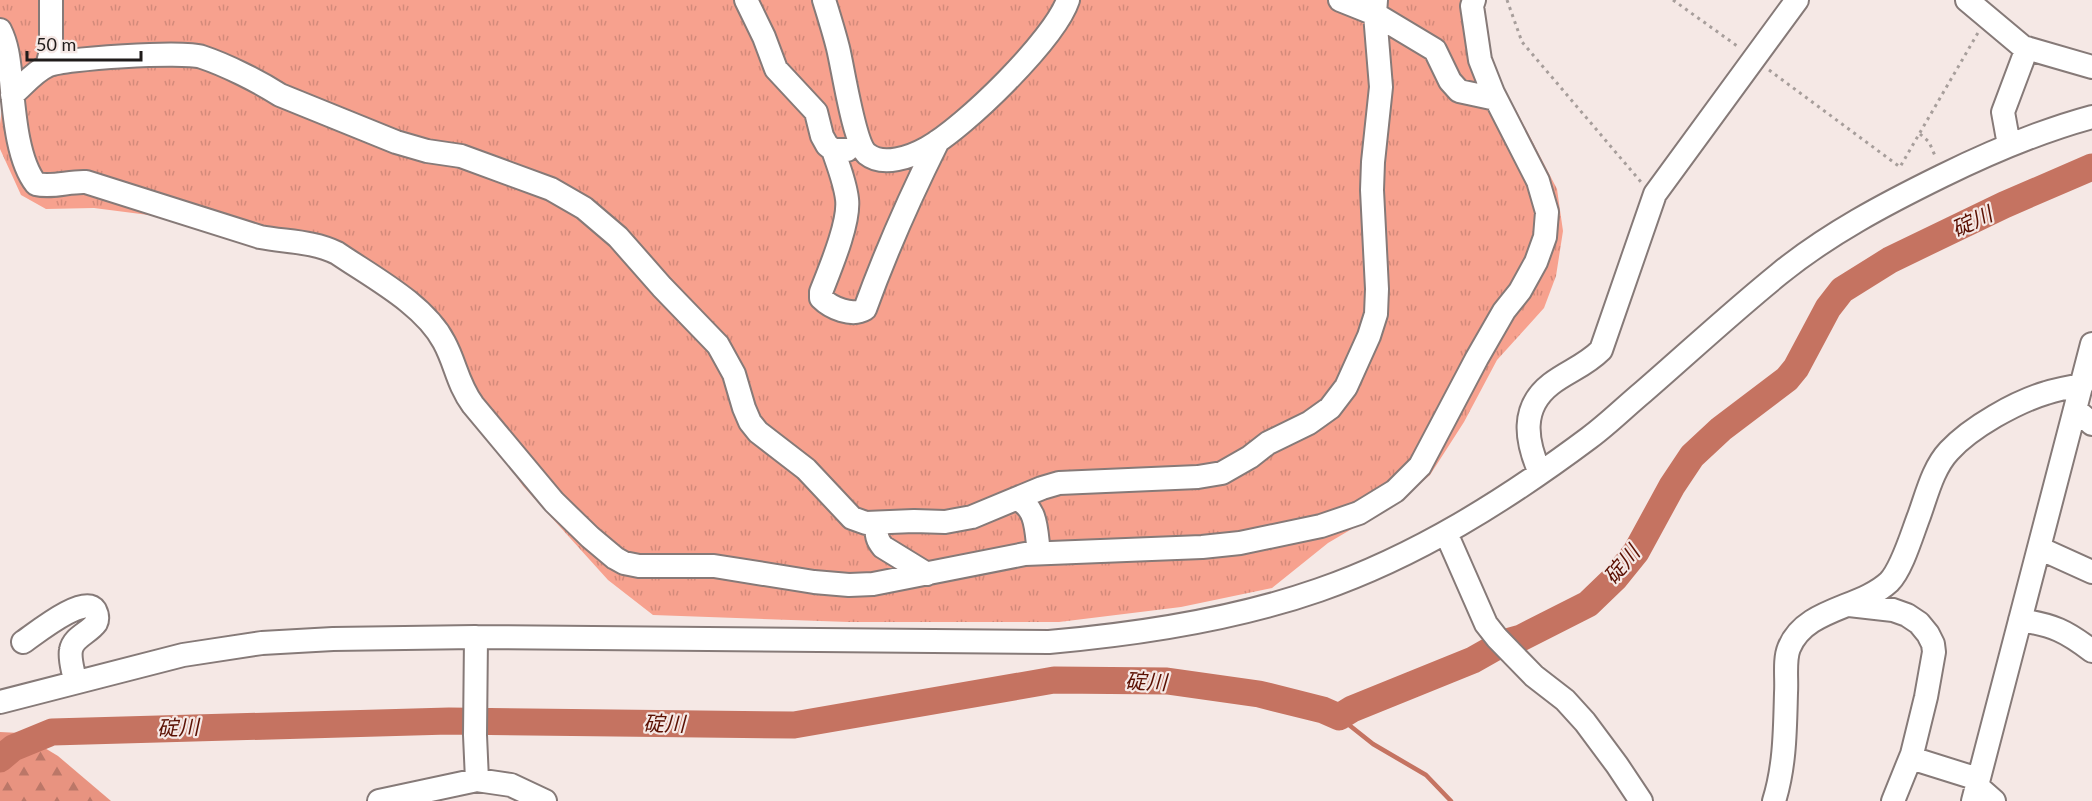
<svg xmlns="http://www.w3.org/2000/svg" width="2092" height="801" font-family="Lato,'Noto Sans JP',sans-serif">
	<defs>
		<pattern id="grass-tufts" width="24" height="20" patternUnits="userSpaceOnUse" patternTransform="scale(1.5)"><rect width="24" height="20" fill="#f7a18e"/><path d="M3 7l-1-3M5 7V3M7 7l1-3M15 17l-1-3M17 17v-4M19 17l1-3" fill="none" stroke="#d38a7a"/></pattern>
		<pattern id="forest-firs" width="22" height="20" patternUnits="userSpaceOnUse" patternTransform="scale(1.5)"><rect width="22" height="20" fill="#e89380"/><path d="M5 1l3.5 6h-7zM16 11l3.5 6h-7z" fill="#bb7768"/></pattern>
	</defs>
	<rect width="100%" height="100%" fill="#f5e8e5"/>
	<path fill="url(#grass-tufts)" d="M 0,0 L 1467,0 L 1471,55 L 1515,108 L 1557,189 L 1563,231 L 1556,276 L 1544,308 L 1497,360 L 1464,422 L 1430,475 L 1401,500 L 1328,543 L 1272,588 L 1181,607 L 1059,622 L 849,622 L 653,615 L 608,580 L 523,486 L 449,382 L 430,332 L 375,287 L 317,252 L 164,217 L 94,208 L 46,209 L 21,195 L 0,149 L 0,124 L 4,92 L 0,50 Z"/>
	<path fill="url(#forest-firs)" d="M 0,732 L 20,733 L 58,756 L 111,801 L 0,801 Z"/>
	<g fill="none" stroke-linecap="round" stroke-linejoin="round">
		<path stroke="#c57361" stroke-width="4.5" d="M 1339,717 L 1373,744 L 1426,775 L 1451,801"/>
		<path stroke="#c57361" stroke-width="27" d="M 0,759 L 13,748 L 52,732 L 449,721 L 794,725 L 1054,680 L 1167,681 L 1259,694 L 1323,710 L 1339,717 L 1352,709 L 1473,660 L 1503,643 L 1521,638 L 1588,604 L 1615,578 L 1636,552 L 1672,486 L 1692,456 L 1721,429 L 1787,379 L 1796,368 L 1828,308 L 1842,290 L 1890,260 L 2004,205 L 2092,167"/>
		<g stroke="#867a78" stroke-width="26">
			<path id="minor" d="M 746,0 L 764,37 L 776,69 L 816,112 L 822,136 L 827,145 L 833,150 L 847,150
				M 824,0 C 829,16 834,32 838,48 C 843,68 854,143 867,154 C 883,167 911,157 927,148 C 964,128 1055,39 1068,0
				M 1340,0 L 1375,14 L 1435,50 L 1450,81 L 1459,91 L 1496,99
				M 1967,0 L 2023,47 L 2092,67
				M 0,30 C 8,46 9,62 11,80 C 14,111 17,160 36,184 C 53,188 69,181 86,182 L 260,237 C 286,242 313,241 337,253 C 372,277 424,304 444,342 C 456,364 457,383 473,405 L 554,502 L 590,537 L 615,558 L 624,563 L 639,566 L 714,566 L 814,582 L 849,585 L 873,584 L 1025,554 L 1202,547 L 1240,543 L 1321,526 L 1359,513 L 1395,491 L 1420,466 L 1477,358 L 1504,311 L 1520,291 L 1536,262 L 1545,237 L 1547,212 L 1538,181 L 1493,93 L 1480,60 L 1472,6 L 1474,0
				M 47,66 L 51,51 L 51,0
				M 12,95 C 23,86 34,72 47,66 C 63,58 184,51 202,57 C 226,65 258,81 280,95 L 396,142 L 427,151 L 461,156 L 551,189 L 584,208 L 618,237 L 662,287 L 718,345 L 734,374 L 744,408 L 750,422 L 758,432 L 806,469 L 852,518 L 866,523 L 914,521 L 945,522 L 972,517 L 1042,488 L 1059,483 L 1198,477 L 1222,473 L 1250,457 L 1268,443 L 1309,423 L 1330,408 L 1346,387 L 1369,336 L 1376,314 L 1377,289 L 1372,190 L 1373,162 L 1381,87 L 1375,14 L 1376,0
				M 2009,145 L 2003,112 L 2027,48
				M 833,150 C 838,165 845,182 847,199 C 850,222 830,269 821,292 L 821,298 C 831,308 852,317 865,309 C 886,251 911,195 938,141
				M 2075,409 L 2092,424
				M 1540,473 C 1526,441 1520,408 1551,384 C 1568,371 1585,366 1601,350 L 1655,194 L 1797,0
				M 1017,499 C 1038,508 1036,533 1039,553
				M 885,523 L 877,526 C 876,535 877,540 883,547 L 927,574
				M 1446,533 L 1486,624 L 1497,638 L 1534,676 L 1565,700 L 1585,722 L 1617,765 L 1641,801
				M 2039,548 L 2092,572
				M 1849,605 L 1893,610 L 1907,615 L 1919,623 L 1928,634 L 1933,644 L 1934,652 L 1926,697 L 1912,754 L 1893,801
				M 2020,620 C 2053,625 2066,631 2092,651
				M 476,637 L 475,735 L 477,780
				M 23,642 C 35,634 84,594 95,610 C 97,614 98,619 96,623 C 89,633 73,637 71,650 C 69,660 74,672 75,682
				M 0,702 L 183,655 L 262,643 L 333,639 L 476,637 L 1049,642 C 1140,634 1233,620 1319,590 C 1417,556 1506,500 1589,438 C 1608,424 1625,407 1643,392 C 1688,353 1732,312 1779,274 C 1828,234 1885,204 1942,176 C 1991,152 2040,131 2092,117
				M 1911,758 L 1978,779
				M 1977,786 L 1994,801
				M 379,801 L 477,780 L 511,785 L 545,801
				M 1774,801 C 1785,766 1785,729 1786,693 C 1787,679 1784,660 1789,648 C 1805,608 1860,609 1889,582 C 1902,569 1912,534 1919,516 C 1927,494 1933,468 1949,451 C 1971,427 2016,402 2046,393 C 2058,389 2070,387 2082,385
				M 1973,801 L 2092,344"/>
		</g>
		<path stroke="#a79e9b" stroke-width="3" stroke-dasharray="3 4.5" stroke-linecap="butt" d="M 1507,0 L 1522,42 L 1641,182
			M 1673,0 L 1740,48
			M 1769,70 L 1900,167 L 1979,31
			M 1920,134 L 1929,142 L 1936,158"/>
		<use href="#minor" stroke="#fff" stroke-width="22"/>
	</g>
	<g text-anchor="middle" stroke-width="4.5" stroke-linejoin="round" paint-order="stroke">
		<g font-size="21" font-style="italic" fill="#5b1002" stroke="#f5e8e5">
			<text transform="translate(1972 222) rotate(-25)" y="7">碇川</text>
			<text transform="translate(1622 565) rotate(-50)" y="7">碇川</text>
			<text transform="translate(1146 682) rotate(2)" y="7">碇川</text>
			<text transform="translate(664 724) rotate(1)" y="7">碇川</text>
			<text transform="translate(178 728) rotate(-2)" y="7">碇川</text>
		</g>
	</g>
	<path d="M27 51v9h114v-9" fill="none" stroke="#1f1b1a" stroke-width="3"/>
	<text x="36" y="51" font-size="18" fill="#1f1b1a" stroke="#f5e8e5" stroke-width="4.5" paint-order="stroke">50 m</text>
</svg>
